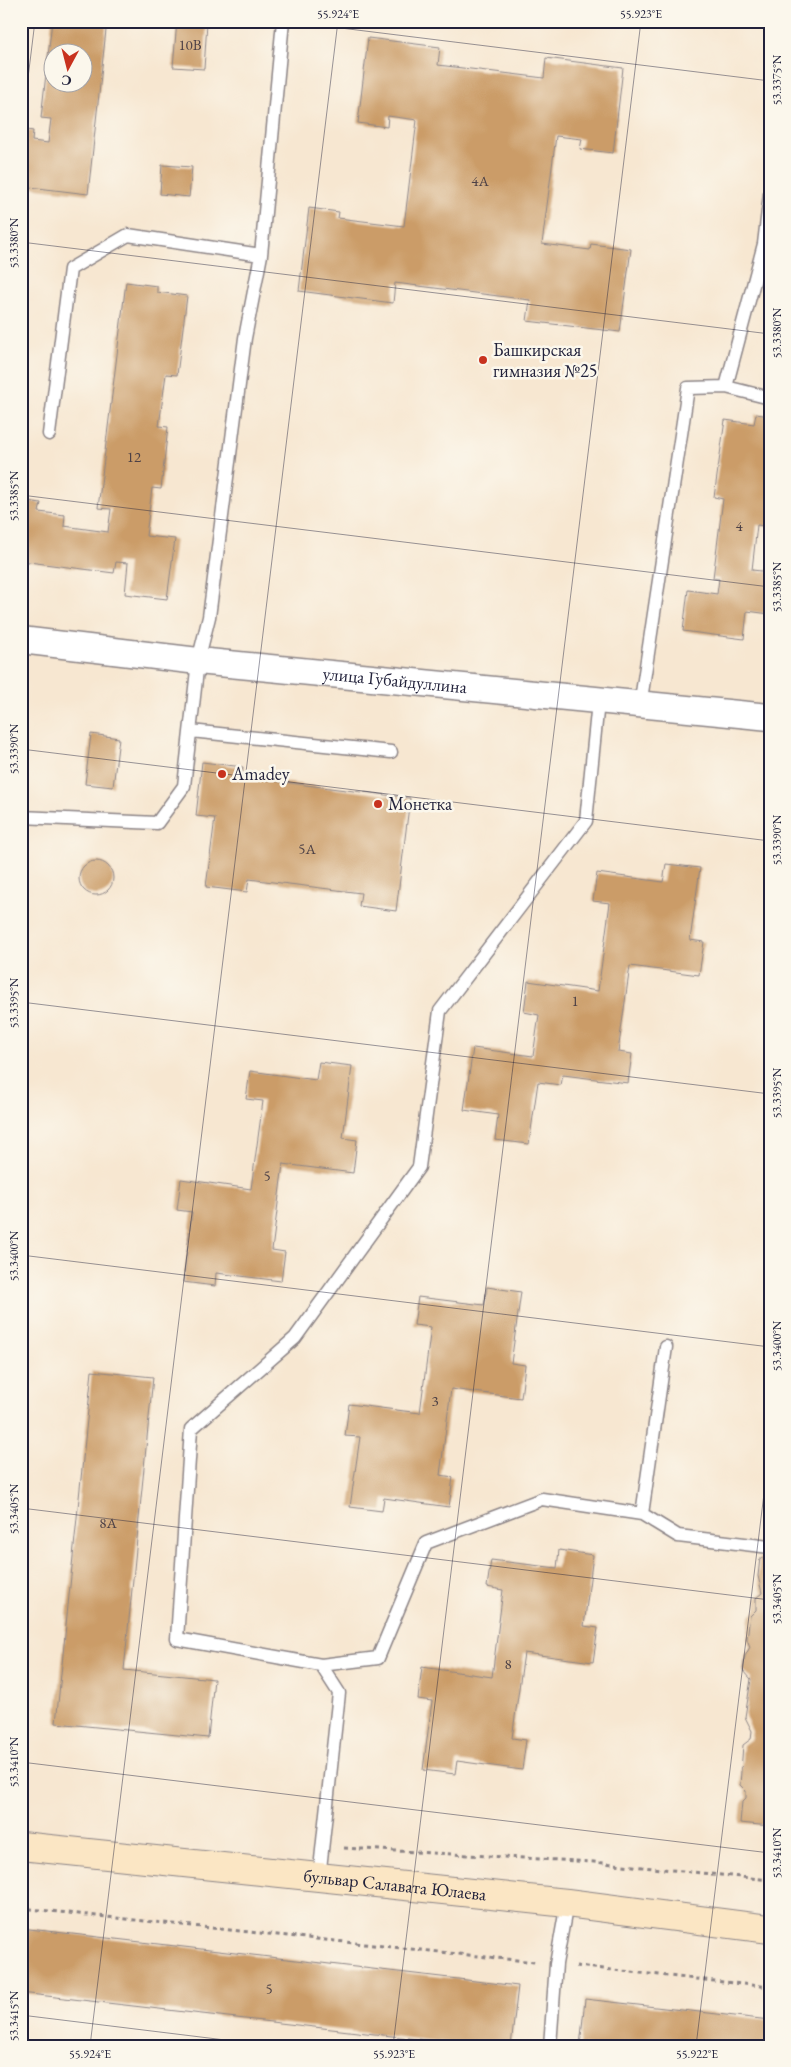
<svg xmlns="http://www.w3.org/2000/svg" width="791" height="2067" font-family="'EB Garamond',serif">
	<rect width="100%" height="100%" fill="#fbf7ec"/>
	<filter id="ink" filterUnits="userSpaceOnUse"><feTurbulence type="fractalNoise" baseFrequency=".02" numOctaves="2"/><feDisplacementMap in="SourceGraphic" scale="10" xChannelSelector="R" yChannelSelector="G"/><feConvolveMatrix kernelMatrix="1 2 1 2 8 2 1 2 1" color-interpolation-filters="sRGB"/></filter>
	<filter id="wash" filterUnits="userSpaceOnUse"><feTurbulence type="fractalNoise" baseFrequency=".0096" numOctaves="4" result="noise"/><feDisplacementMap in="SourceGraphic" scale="20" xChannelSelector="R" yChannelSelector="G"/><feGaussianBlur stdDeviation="1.12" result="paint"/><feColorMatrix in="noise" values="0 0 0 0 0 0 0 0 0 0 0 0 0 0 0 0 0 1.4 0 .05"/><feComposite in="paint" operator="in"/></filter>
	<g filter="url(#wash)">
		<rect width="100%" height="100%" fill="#f7e7d1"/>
		<g id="blocks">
			<path fill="#cb9c67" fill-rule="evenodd" d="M 52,21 L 107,21 L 88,194 L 21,186 L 21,129 L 33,131 L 32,141 L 48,143 L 51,119 L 41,118 ZM 52,52 L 82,52 L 82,82 L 52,82 Z
				M 177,21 L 207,23 L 204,69 L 173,67 Z
				M 368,38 L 440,47 L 438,65 L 544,78 L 546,58 L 623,68 L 613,153 L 580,149 L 582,139 L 556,136 L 542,244 L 590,250 L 591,244 L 631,249 L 620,332 L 527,321 L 530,300 L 395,283 L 393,303 L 299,291 L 309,208 L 339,212 L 338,218 L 404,226 L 417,120 L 388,116 L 387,127 L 358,123 Z
				M 162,165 L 192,167 L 189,197 L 160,194 Z
				M 126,282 L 157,286 L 157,292 L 187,296 L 177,375 L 166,374 L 159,426 L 168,427 L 161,489 L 152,488 L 146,536 L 175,539 L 167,599 L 125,594 L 128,563 L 116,562 L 114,573 L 21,561 L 21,500 L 41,503 L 39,512 L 65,515 L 64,526 L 108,532 L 111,509 L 98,508 Z
				M 756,414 L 770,416 L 770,527 L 757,525 L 752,570 L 770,572 L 770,614 L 747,611 L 744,639 L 683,631 L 688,590 L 717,594 L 719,579 L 713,578 L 723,499 L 714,497 L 725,420 L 754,424 Z
				M 91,734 L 119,738 L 113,787 L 85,784 Z
				M 202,762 L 243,767 L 242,777 L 410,798 L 396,911 L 359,906 L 361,893 L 249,879 L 247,892 L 206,887 L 215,818 L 196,816 Z
				M79 878a17 17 0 1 1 34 0a17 17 0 1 1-34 0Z
				M 666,864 L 700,868 L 690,940 L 704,942 L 699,975 L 630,966 L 618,1052 L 632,1054 L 628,1083 L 563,1075 L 561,1085 L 538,1082 L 529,1144 L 495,1140 L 498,1115 L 464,1110 L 473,1048 L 533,1056 L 539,1015 L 524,1012 L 528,981 L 598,991 L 610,903 L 593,901 L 597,873 L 663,882 Z
				M 319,1062 L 352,1066 L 343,1138 L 357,1140 L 353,1173 L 283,1164 L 272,1250 L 285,1252 L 281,1281 L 216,1273 L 215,1286 L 183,1282 L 192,1212 L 177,1210 L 181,1179 L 251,1189 L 263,1101 L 246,1099 L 250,1071 L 316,1080 Z
				M 487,1287 L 521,1292 L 511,1363 L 525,1365 L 521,1398 L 451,1389 L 440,1475 L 453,1477 L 449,1507 L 384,1498 L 382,1511 L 350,1507 L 360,1437 L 345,1436 L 349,1404 L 420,1413 L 431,1327 L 414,1325 L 418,1297 L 484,1305 Z
				M 92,1371 L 153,1377 L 124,1670 L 214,1679 L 208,1738 L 56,1723 Z
				M 559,1550 L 593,1555 L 584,1626 L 598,1628 L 593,1662 L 524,1653 L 512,1738 L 526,1740 L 522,1770 L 457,1761 L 455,1774 L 423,1770 L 432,1701 L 418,1699 L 422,1667 L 492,1677 L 503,1590 L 487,1587 L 491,1560 L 557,1568 Z
				M 760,1558 L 770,1559 L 770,1826 L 740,1823 L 742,1802 L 746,1798 L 746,1791 L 740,1785 L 743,1745 L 751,1739 L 752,1731 L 745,1717 L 751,1679 L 743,1670 L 745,1656 L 750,1647 L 747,1639 L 750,1616 L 756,1610 L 756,1598 L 762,1593 L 758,1576 Z
				M 21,1928 L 518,1986 L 511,2046 L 478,2046 L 21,1993 Z
				M 585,1999 L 770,2020 L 770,2046 L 580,2046 Z"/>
		</g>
	</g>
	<g filter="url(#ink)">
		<use href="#blocks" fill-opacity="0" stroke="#8c8486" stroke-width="1"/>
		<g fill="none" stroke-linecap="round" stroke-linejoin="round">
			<g stroke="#8c8486" stroke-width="15">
				<path id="lane" d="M 770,194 L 764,244 L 726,387 L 770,398
					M 49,434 L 70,269 L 128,235 L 261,255
					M 598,702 L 586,821 L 440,1011 L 419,1167 L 295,1338 L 191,1429 L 177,1639 L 321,1665 L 378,1658 L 426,1543 L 542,1499 L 642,1514 L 678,1536 L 770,1547
					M 640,706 L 688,388 L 726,387
					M 191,731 L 391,752
					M 21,817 L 157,823 L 184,786 L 198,661 L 209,617 L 245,338 L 261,255 L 283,21
					M 642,1514 L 666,1347
					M 319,1878 L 339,1693 L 321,1665
					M 550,2046 L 556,1964 L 567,1903"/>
			</g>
			<g stroke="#8c8486" stroke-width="29">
				<g id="street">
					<path id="s1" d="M 21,640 L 198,661 L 770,717"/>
				</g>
			</g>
			<g stroke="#8c8486" stroke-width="30">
				<g id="secondary">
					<path id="s2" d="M 21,1846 L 567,1903 L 770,1929"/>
				</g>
			</g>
			<path stroke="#8c8486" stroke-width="3" stroke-dasharray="4 4" stroke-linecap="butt" d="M 344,1848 L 594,1862 L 770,1880
				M 21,1908 L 535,1962
				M 576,1966 L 770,1987"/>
			<use href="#lane" stroke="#fff" stroke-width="12"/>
			<use href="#street" stroke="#fff" stroke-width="26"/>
			<use href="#secondary" stroke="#fbe6c4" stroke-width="28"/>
		</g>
	</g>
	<path fill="none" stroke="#22223b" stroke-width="1" stroke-opacity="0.45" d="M 284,21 L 770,81M 21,135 L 35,21M 21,242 L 770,334M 21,495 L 770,587M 21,749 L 770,841M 21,1002 L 770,1094M 21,1255 L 770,1347M 21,1508 L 770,1600M 21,1762 L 770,1853M 21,2015 L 274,2046M 90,2046 L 338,21M 393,2046 L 641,21M 696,2046 L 770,1445"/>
	<g fill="#c8321e" stroke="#fbf7ec" stroke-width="2">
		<circle cx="483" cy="360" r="5"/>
		<circle cx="222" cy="774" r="5"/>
		<circle cx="378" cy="804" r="5"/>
	</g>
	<g text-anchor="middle" stroke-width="5" stroke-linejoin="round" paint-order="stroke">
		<g font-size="15" fill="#4c4046">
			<text x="190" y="50">10В</text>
			<text x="480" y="186">4А</text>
			<text x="134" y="462">12</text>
			<text x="739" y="531">4</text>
			<text x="307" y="854">5А</text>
			<text x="575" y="1006">1</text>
			<text x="267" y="1181">5</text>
			<text x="435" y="1406">3</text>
			<text x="108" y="1528">8А</text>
			<text x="508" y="1669">8</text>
			<text x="269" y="1994">5</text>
		</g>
		<g font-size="18" fill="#22223b" stroke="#fbf7ec" text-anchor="start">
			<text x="493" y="356">Башкирская<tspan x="493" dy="21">гимназия №25</tspan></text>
			<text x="232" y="780">Amadey</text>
			<text x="388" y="810">Монетка</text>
		</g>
		<g font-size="18" fill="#22223b" stroke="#fbf7ec">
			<text dy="6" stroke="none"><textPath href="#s1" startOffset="376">улица Губайдуллина</textPath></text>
			<text dy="6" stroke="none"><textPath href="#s2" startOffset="376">бульвар Салавата Юлаева</textPath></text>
		</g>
	</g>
	<rect width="791" height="2067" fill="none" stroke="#fbf7ec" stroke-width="55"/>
	<g transform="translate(68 68) rotate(187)"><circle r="24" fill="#fbf7ec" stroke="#a4a2a5"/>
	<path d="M0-4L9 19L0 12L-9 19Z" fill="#c8321e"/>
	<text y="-8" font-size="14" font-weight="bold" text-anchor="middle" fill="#22223b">С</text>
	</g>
	<rect x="28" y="28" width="736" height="2012" fill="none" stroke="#22223b" stroke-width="2"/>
	<g font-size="12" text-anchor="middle" fill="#22223b">
		<text x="338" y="18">55.924°E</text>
		<text x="641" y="18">55.923°E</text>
		<text transform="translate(777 80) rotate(-90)" y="4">53.3375°N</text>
		<text transform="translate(14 243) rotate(-90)" y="4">53.3380°N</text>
		<text transform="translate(777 333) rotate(-90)" y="4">53.3380°N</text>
		<text transform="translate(14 496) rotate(-90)" y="4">53.3385°N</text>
		<text transform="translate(777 587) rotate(-90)" y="4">53.3385°N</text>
		<text transform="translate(14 749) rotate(-90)" y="4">53.3390°N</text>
		<text transform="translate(777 840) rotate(-90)" y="4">53.3390°N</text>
		<text transform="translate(14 1003) rotate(-90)" y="4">53.3395°N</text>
		<text transform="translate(777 1093) rotate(-90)" y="4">53.3395°N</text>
		<text transform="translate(14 1256) rotate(-90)" y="4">53.3400°N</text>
		<text transform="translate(777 1346) rotate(-90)" y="4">53.3400°N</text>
		<text transform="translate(14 1509) rotate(-90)" y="4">53.3405°N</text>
		<text transform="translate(777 1599) rotate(-90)" y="4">53.3405°N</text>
		<text transform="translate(14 1762) rotate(-90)" y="4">53.3410°N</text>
		<text transform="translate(777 1853) rotate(-90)" y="4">53.3410°N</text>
		<text transform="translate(14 2016) rotate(-90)" y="4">53.3415°N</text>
		<text x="90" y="2058">55.924°E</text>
		<text x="394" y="2058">55.923°E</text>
		<text x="697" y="2058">55.922°E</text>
	</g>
</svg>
